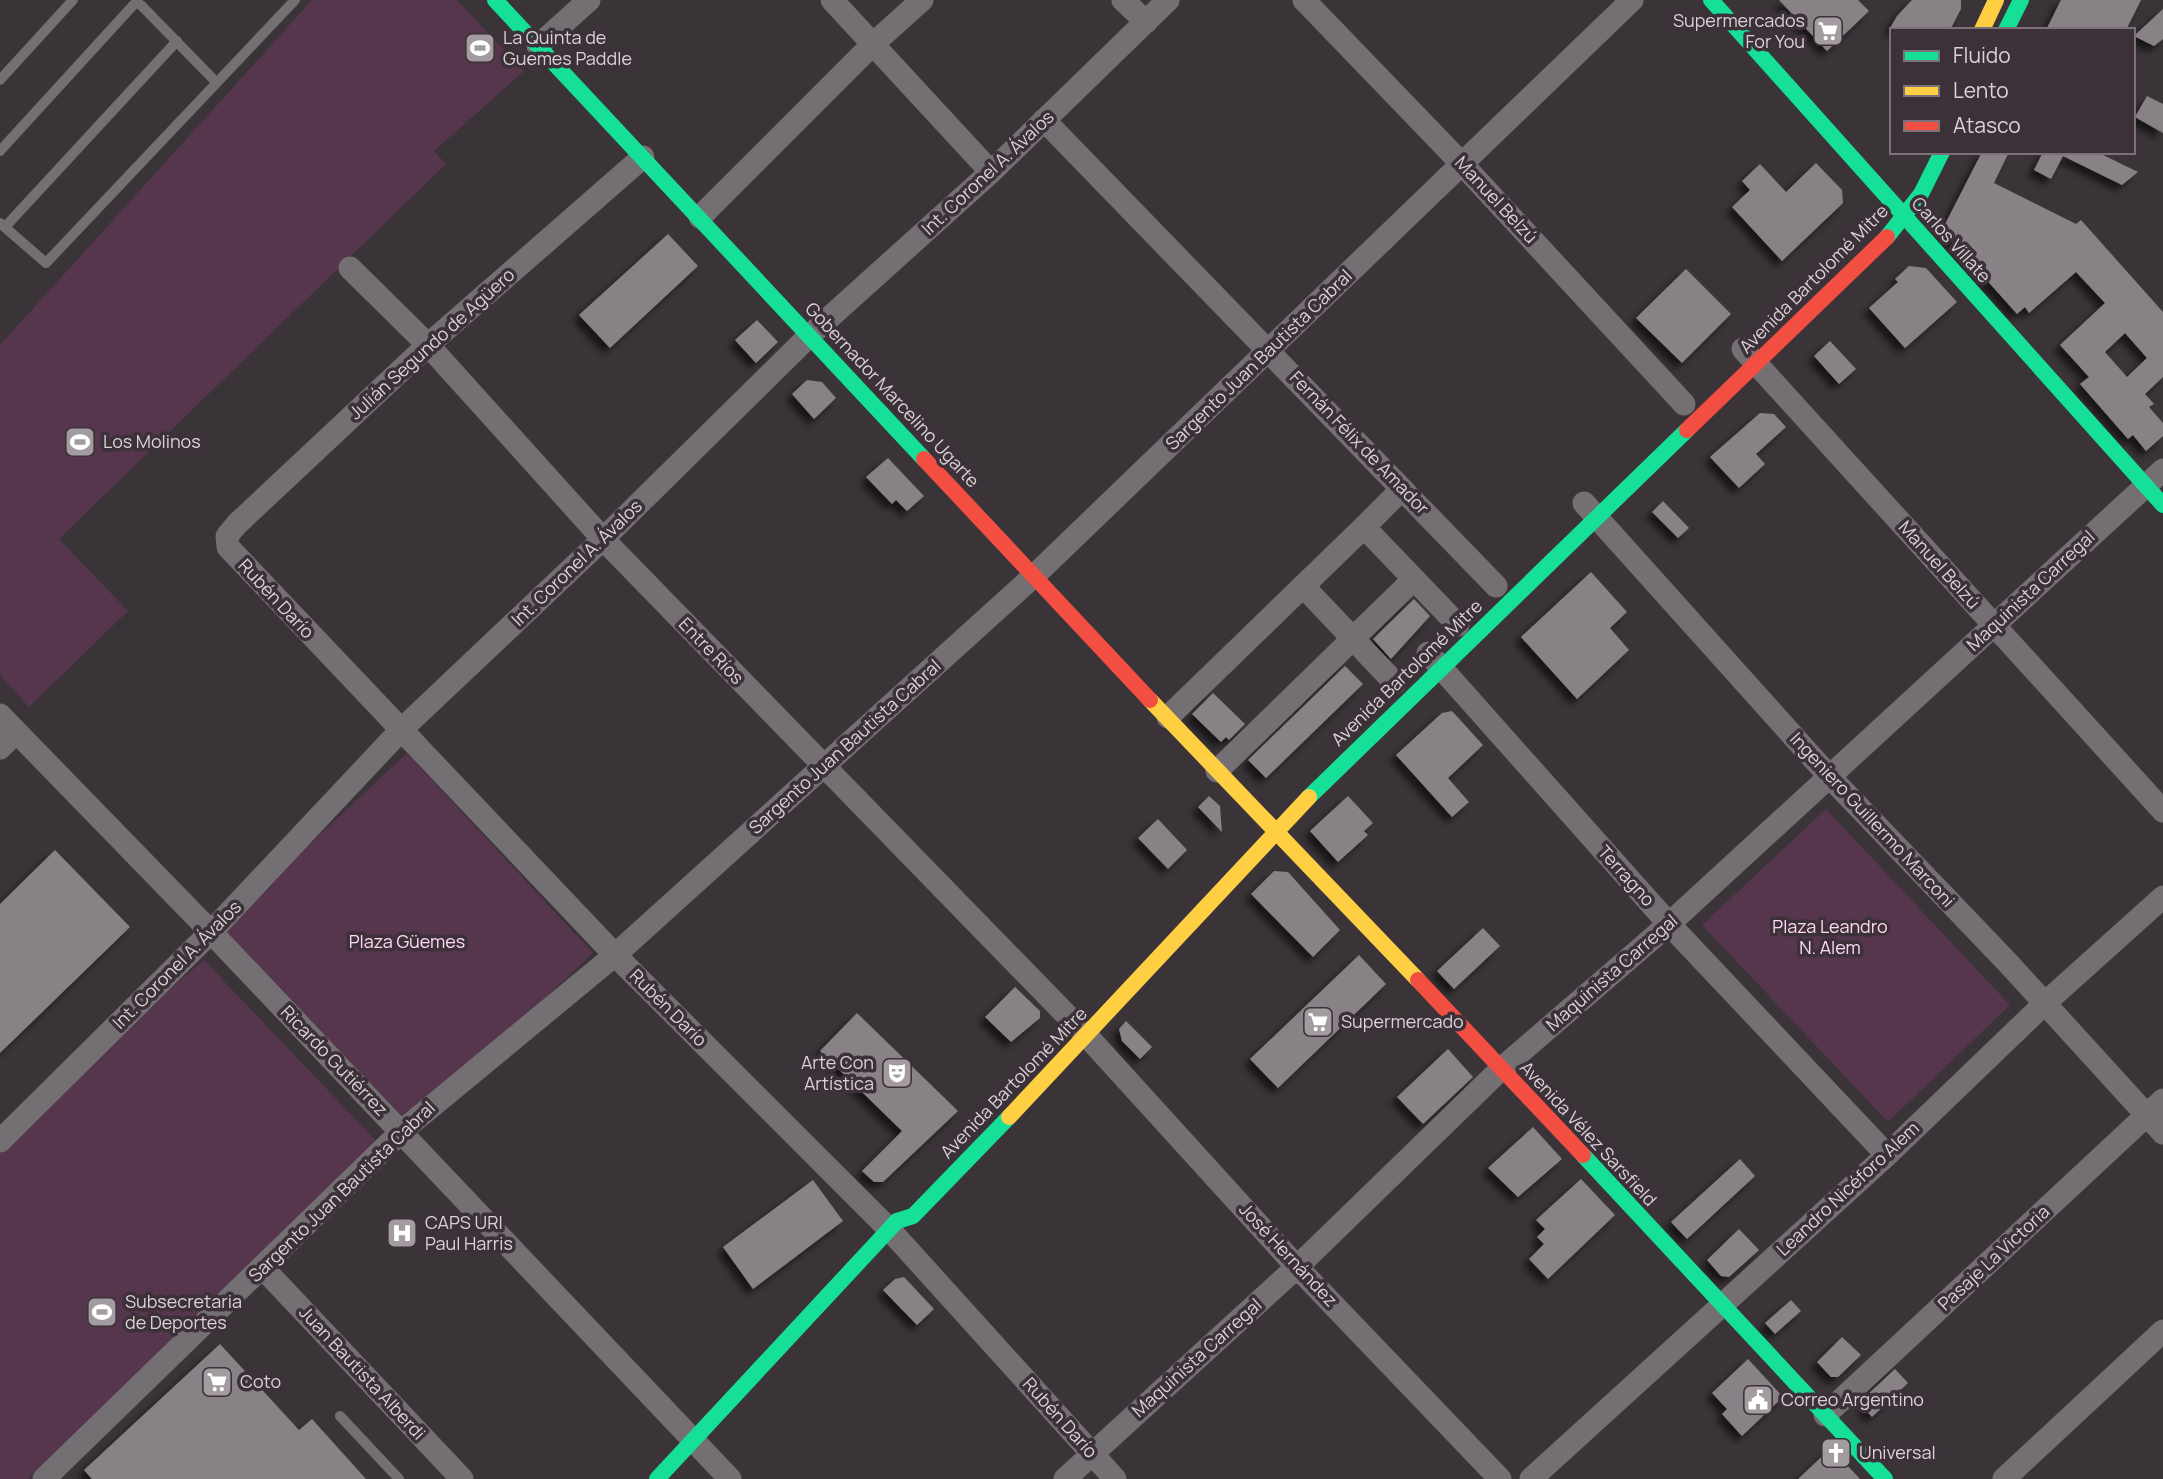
<svg xmlns="http://www.w3.org/2000/svg" width="2163" height="1479" font-family="Manrope,sans-serif">
	<defs>
		<filter id="shadow"><feDropShadow dx="-6" dy="6" stdDeviation="3.5" flood-color="#0009"/></filter>
	</defs>
	<rect width="100%" height="100%" fill="#3a3438"/>
	<path fill="#55364d" d="M 312,0 L 457,0 L 524,71 L 434,151 L 446,164 L 59,539 L 128,611 L 29,707 L 0,675 L 0,345 Z
		M 407,753 L 593,953 L 405,1129 L 219,929 Z
		M 1826,809 L 2010,1005 L 1888,1122 L 1702,925 Z
		M 204,960 L 381,1146 L 28,1479 L 0,1479 L 0,1133 Z"/>
	<path fill="#888286" fill-rule="evenodd" filter="url(#shadow)" d="M 1779,0 L 1858,0 L 1869,11 L 1827,51 Z
		M 1912,0 L 1961,0 L 1961,9 L 1950,30 L 1889,30 L 1897,16 Z
		M 2061,0 L 2141,0 L 2126,30 L 2046,30 Z
		M 2163,9 L 2163,39 L 2154,46 L 2134,36 Z
		M 2147,96 L 2163,104 L 2163,133 L 2135,117 Z
		M 1982,152 L 2009,152 L 1994,183 L 2076,224 L 2081,220 L 2163,312 L 2163,377 L 2145,394 L 2154,404 L 2149,407 L 2163,423 L 2163,436 L 2146,451 L 2133,435 L 2128,439 L 2080,384 L 2089,377 L 2060,345 L 2105,303 L 2076,272 L 2029,313 L 2025,307 L 2017,314 L 1942,230 ZM 2125,333 L 2147,358 L 2127,377 L 2105,352 Z
		M 2043,152 L 2097,152 L 2138,172 L 2122,185 L 2063,156 L 2051,179 L 2034,170 Z
		M 1816,163 L 1842,190 L 1843,203 L 1782,261 L 1732,207 L 1750,190 L 1742,181 L 1760,164 L 1786,192 Z
		M 668,234 L 698,266 L 610,348 L 579,315 Z
		M 1909,266 L 1926,268 L 1957,302 L 1905,348 L 1869,308 L 1898,282 L 1895,279 Z
		M 1686,269 L 1731,314 L 1682,363 L 1636,318 Z
		M 757,320 L 778,342 L 756,363 L 735,340 Z
		M 1830,341 L 1856,369 L 1839,384 L 1814,356 Z
		M 807,380 L 822,382 L 836,398 L 814,419 L 792,394 Z
		M 1760,413 L 1774,414 L 1786,427 L 1756,454 L 1765,464 L 1739,488 L 1710,457 Z
		M 888,458 L 924,496 L 907,511 L 896,500 L 892,504 L 866,477 Z
		M 1663,501 L 1689,528 L 1678,538 L 1652,512 Z
		M 1591,572 L 1627,612 L 1610,628 L 1629,650 L 1577,699 L 1521,637 Z
		M 1414,599 L 1430,616 L 1391,659 L 1373,639 Z
		M 1345,666 L 1363,684 L 1266,778 L 1248,760 Z
		M 1213,693 L 1245,724 L 1229,740 L 1226,737 L 1221,742 L 1192,714 Z
		M 1452,711 L 1483,745 L 1448,778 L 1469,802 L 1452,817 L 1396,755 L 1442,713 Z
		M 1209,796 L 1220,806 L 1222,832 L 1198,807 Z
		M 1348,796 L 1373,823 L 1364,831 L 1368,835 L 1338,862 L 1310,831 Z
		M 1158,819 L 1187,850 L 1168,869 L 1138,838 Z
		M 55,850 L 130,927 L 0,1053 L 0,904 Z
		M 1274,871 L 1288,872 L 1340,930 L 1313,957 L 1251,894 Z
		M 1483,928 L 1500,946 L 1454,989 L 1437,971 Z
		M 1359,955 L 1386,984 L 1278,1088 L 1250,1059 Z
		M 1015,987 L 1040,1011 L 1040,1018 L 1011,1042 L 985,1017 Z
		M 857,1013 L 958,1111 L 883,1182 L 874,1182 L 862,1171 L 902,1131 L 820,1051 Z
		M 1126,1021 L 1152,1047 L 1140,1059 L 1122,1041 L 1119,1029 Z
		M 1448,1049 L 1473,1077 L 1423,1124 L 1397,1097 Z
		M 1533,1127 L 1562,1159 L 1518,1197 L 1488,1168 Z
		M 1740,1159 L 1755,1176 L 1687,1239 L 1671,1222 Z
		M 1581,1179 L 1615,1215 L 1548,1279 L 1529,1259 L 1544,1244 L 1537,1237 L 1545,1229 L 1536,1220 Z
		M 813,1180 L 843,1221 L 753,1289 L 723,1247 Z
		M 1739,1229 L 1759,1250 L 1729,1277 L 1721,1276 L 1707,1260 Z
		M 904,1277 L 934,1309 L 917,1325 L 883,1290 L 895,1279 Z
		M 1791,1300 L 1801,1311 L 1775,1334 L 1765,1323 Z
		M 1842,1337 L 1861,1355 L 1838,1377 L 1831,1377 L 1817,1362 Z
		M 220,1344 L 299,1430 L 312,1419 L 366,1479 L 92,1479 L 84,1470 Z
		M 1748,1359 L 1783,1397 L 1742,1436 L 1722,1414 L 1727,1409 L 1712,1393 Z
		M 1895,1369 L 1908,1383 L 1872,1417 L 1864,1408 L 1865,1397 Z
		M 1831,1448 L 1860,1479 L 1798,1479 Z"/>
	<g fill="none" stroke-linecap="round" stroke-linejoin="round">
		<path stroke="#746f72" stroke-width="10" d="M 136,0 L 216,82
			M 0,80 L 73,0
			M 0,151 L 138,0
			M 0,223 L 46,263 L 295,0
			M 5,227 L 177,41
			M 340,1416 L 399,1479"/>
		<path stroke="#746f72" stroke-width="23" d="M 832,0 L 991,172
			M 1123,0 L 1146,22
			M 1304,0 L 1462,164 L 1684,404
			M 538,46 L 589,0
			M 1044,120 L 1496,586
			M 643,157 L 428,345 L 237,524 L 227,536 L 228,547 L 615,955 L 889,1229 L 1115,1479
			M 700,217 L 873,44 L 922,0
			M 350,268 L 428,345 L 603,539 L 1087,1036 L 1297,1267 L 1500,1479
			M 1743,349 L 2163,811
			M 1584,503 L 1829,776 L 2008,963 L 2163,1133
			M 1364,527 L 1402,489
			M 1303,586 L 1395,683
			M 1428,653 L 1669,924 L 1887,1155
			M 0,715 L 211,932 L 730,1479
			M 1168,717 L 1364,527 L 1458,625
			M 0,748 L 16,732
			M 1217,771 L 1414,579
			M 0,1141 L 211,932 L 401,730 L 603,539 L 809,336 L 991,172 L 1168,0
			M 263,1268 L 462,1479
			M 1825,1415 L 2163,1100
			M 44,1479 L 402,1131 L 615,955 L 1036,574 L 1632,0
			M 1065,1479 L 1297,1267 L 1501,1069 L 1669,924 L 2163,470
			M 1531,1479 L 1887,1155 L 2044,1004 L 2163,897
			M 2004,1479 L 2163,1331"/>
		<path stroke="#16e098" stroke-width="16" d="M 495,0 L 924,459
			M 1711,0 L 2163,505
			M 2006,30 L 2021,0
			M 1887,237 L 1921,194 L 1942,152
			M 1309,797 L 1687,430
			M 1583,1155 L 1885,1479
			M 657,1479 L 897,1221 L 913,1216 L 1009,1117"/>
		<path stroke="#ffcf43" stroke-width="16" d="M 1982,30 L 1996,0
			M 1150,700 L 1418,980
			M 1009,1117 L 1309,797"/>
		<path stroke="#f24e42" stroke-width="16" d="M 1687,430 L 1887,237
			M 924,459 L 1150,700
			M 1418,980 L 1583,1155"/>
	</g>
	<defs>
		<g id="supermarket-square" transform="scale(1.575)"><rect x="-9" y="-9" width="18" height="18" rx="4" fill="#a29b9f" stroke="#3d3139"/><path d="M-6-5.5h2.5l.6 2H6L4.5 2H-2.5L-4.4-4H-6ZM-1.5 3.2a1.3 1.3 0 1 0 .1 0ZM3 3.2a1.3 1.3 0 1 0 .1 0Z" fill="#fff"/></g>
		<g id="stadium-square" transform="scale(1.575)"><rect x="-9" y="-9" width="18" height="18" rx="4" fill="#a29b9f" stroke="#3d3139"/><path d="M0-5a6.5 5 0 1 0 0 10a6.5 5 0 1 0 0-10ZM-3.5-1.8h7v3.6h-7Z" fill="#fff"/></g>
		<g id="theatre-square" transform="scale(1.575)"><rect x="-9" y="-9" width="18" height="18" rx="4" fill="#a29b9f" stroke="#3d3139"/><path d="M-5-5.5Q0-4 5-5.5V0Q5 5 0 6Q-5 5-5 0ZM-3.3-2.5H-1v1.5H-3.3ZM1-2.5H3.3v1.5H1ZM-2.8 1Q0 5.5 2.8 1Z" fill="#fff"/></g>
		<g id="hospital-square" transform="scale(1.575)"><rect x="-9" y="-9" width="18" height="18" rx="4" fill="#a29b9f" stroke="#3d3139"/><path d="M-5-5h3v3.5h4V-5h3V5h-3V1.5h-4V5h-3Z" fill="#fff"/></g>
		<g id="civic-square" transform="scale(1.575)"><rect x="-9" y="-9" width="18" height="18" rx="4" fill="#a29b9f" stroke="#3d3139"/><path d="M-.6-6.5H3V-4.5H.6V-3L4-1V1h2V6H-6V1h2V-1L-.6-3ZM-1.2 2.5V6h2.4V2.5Z" fill="#fff"/></g>
		<g id="church-square" transform="scale(1.575)"><rect x="-9" y="-9" width="18" height="18" rx="4" fill="#a29b9f" stroke="#3d3139"/><path d="M-1.2-6h2.4v3.5h3.3v2.4h-3.3V6h-2.4V-.1h-3.3v-2.4h3.3Z" fill="#fff"/></g>
	</defs>
	<g fill-rule="evenodd">
		<use href="#supermarket-square" x="1828" y="31"/>
		<use href="#stadium-square" x="480" y="48"/>
		<use href="#stadium-square" x="80" y="442"/>
		<use href="#supermarket-square" x="1318" y="1022"/>
		<use href="#theatre-square" x="897" y="1073"/>
		<use href="#hospital-square" x="402" y="1233"/>
		<use href="#stadium-square" x="102" y="1312"/>
		<use href="#supermarket-square" x="217" y="1382"/>
		<use href="#civic-square" x="1758" y="1400"/>
		<use href="#church-square" x="1836" y="1453"/>
	</g>
	<g text-anchor="middle" stroke-width="7" stroke-linejoin="round" paint-order="stroke">
		<g font-size="18" fill="#dad2d7" stroke="#3d3139" text-anchor="start">
			<text x="1805" y="27" text-anchor="end">Supermercados<tspan x="1805" dy="21">For You</tspan></text>
			<text x="503" y="44">La Quinta de<tspan x="503" dy="21">Guemes Paddle</tspan></text>
			<text x="103" y="448">Los Molinos</text>
			<text x="1341" y="1028">Supermercado</text>
			<text x="874" y="1069" text-anchor="end">Arte Con<tspan x="874" dy="21">Artística</tspan></text>
			<text x="425" y="1229">CAPS URI<tspan x="425" dy="21">Paul Harris</tspan></text>
			<text x="125" y="1308">Subsecretaria<tspan x="125" dy="21">de Deportes</tspan></text>
			<text x="240" y="1388">Coto</text>
			<text x="1781" y="1406">Correo Argentino</text>
			<text x="1859" y="1459">Universal</text>
		</g>
		<g font-size="18" fill="#dad2d7" stroke="#3d3139">
			<text transform="translate(988 173) rotate(-43)" y="6">Int. Coronel A. Ávalos</text>
			<text transform="translate(1496 200) rotate(47)" y="6">Manuel Belzú</text>
			<text transform="translate(1951 240) rotate(48)" y="6">Carlos Villate</text>
			<text transform="translate(1814 279) rotate(-45)" y="6">Avenida Bartolomé Mitre</text>
			<text transform="translate(432 344) rotate(-42)" y="6">Julián Segundo de Agüero</text>
			<text transform="translate(1259 360) rotate(-44)" y="6">Sargento Juan Bautista Cabral</text>
			<text transform="translate(892 395) rotate(47)" y="6">Gobernador Marcelino Ugarte</text>
			<text transform="translate(1359 443) rotate(46)" y="6">Fernán Félix de Amador</text>
			<text transform="translate(577 563) rotate(-44)" y="6">Int. Coronel A. Ávalos</text>
			<text transform="translate(1939 565) rotate(48)" y="6">Manuel Belzú</text>
			<text transform="translate(2031 591) rotate(-43)" y="6">Maquinista Carregal</text>
			<text transform="translate(276 599) rotate(47)" y="6">Rubén Darío</text>
			<text transform="translate(711 651) rotate(46)" y="6">Entre Ríos</text>
			<text transform="translate(1407 673) rotate(-44)" y="6">Avenida Bartolomé Mitre</text>
			<text transform="translate(845 747) rotate(-42)" y="6">Sargento Juan Bautista Cabral</text>
			<text transform="translate(1872 820) rotate(47)" y="6">Ingeniero Guillermo Marconi</text>
			<text transform="translate(1626 876) rotate(48)" y="6">Terragno</text>
			<text transform="translate(177 965) rotate(-45)" y="6">Int. Coronel A. Ávalos</text>
			<text transform="translate(1612 973) rotate(-41)" y="6">Maquinista Carregal</text>
			<text transform="translate(668 1008) rotate(45)" y="6">Rubén Darío</text>
			<text transform="translate(334 1061) rotate(46)" y="6">Ricardo Gutiérrez</text>
			<text transform="translate(1014 1083) rotate(-46)" y="6">Avenida Bartolomé Mitre</text>
			<text transform="translate(1588 1134) rotate(47)" y="6">Avenida Vélez Sarsfield</text>
			<text transform="translate(1848 1189) rotate(-43)" y="6">Leandro Nicéforo Alem</text>
			<text transform="translate(342 1192) rotate(-44)" y="6">Sargento Juan Bautista Cabral</text>
			<text transform="translate(1288 1255) rotate(47)" y="6">José Hernández</text>
			<text transform="translate(1994 1258) rotate(-43)" y="6">Pasaje La Victoria</text>
			<text transform="translate(1197 1358) rotate(-42)" y="6">Maquinista Carregal</text>
			<text transform="translate(362 1373) rotate(47)" y="6">Juan Bautista Alberdi</text>
			<text transform="translate(1060 1418) rotate(48)" y="6">Rubén Darío</text>
		</g>
		<g font-size="18" fill="#fed7f3" stroke="#3d3139">
			<text x="1830" y="933">Plaza Leandro<tspan x="1830" dy="21">N. Alem</tspan></text>
			<text x="407" y="948">Plaza Güemes</text>
		</g>
	</g>
	<rect x="1890" y="28" width="245" height="126" fill="#3d3139" stroke="#7c7178" stroke-width="2"/>
	<rect x="1904" y="51" width="35" height="10" fill="#16e098" stroke="#7c7178" stroke-width="2"/>
	<text x="1953" y="63" font-size="21" fill="#dad2d7">Fluido</text>
	<rect x="1904" y="86" width="35" height="10" fill="#ffcf43" stroke="#7c7178" stroke-width="2"/>
	<text x="1953" y="98" font-size="21" fill="#dad2d7">Lento</text>
	<rect x="1904" y="121" width="35" height="10" fill="#f24e42" stroke="#7c7178" stroke-width="2"/>
	<text x="1953" y="133" font-size="21" fill="#dad2d7">Atasco</text>
</svg>
